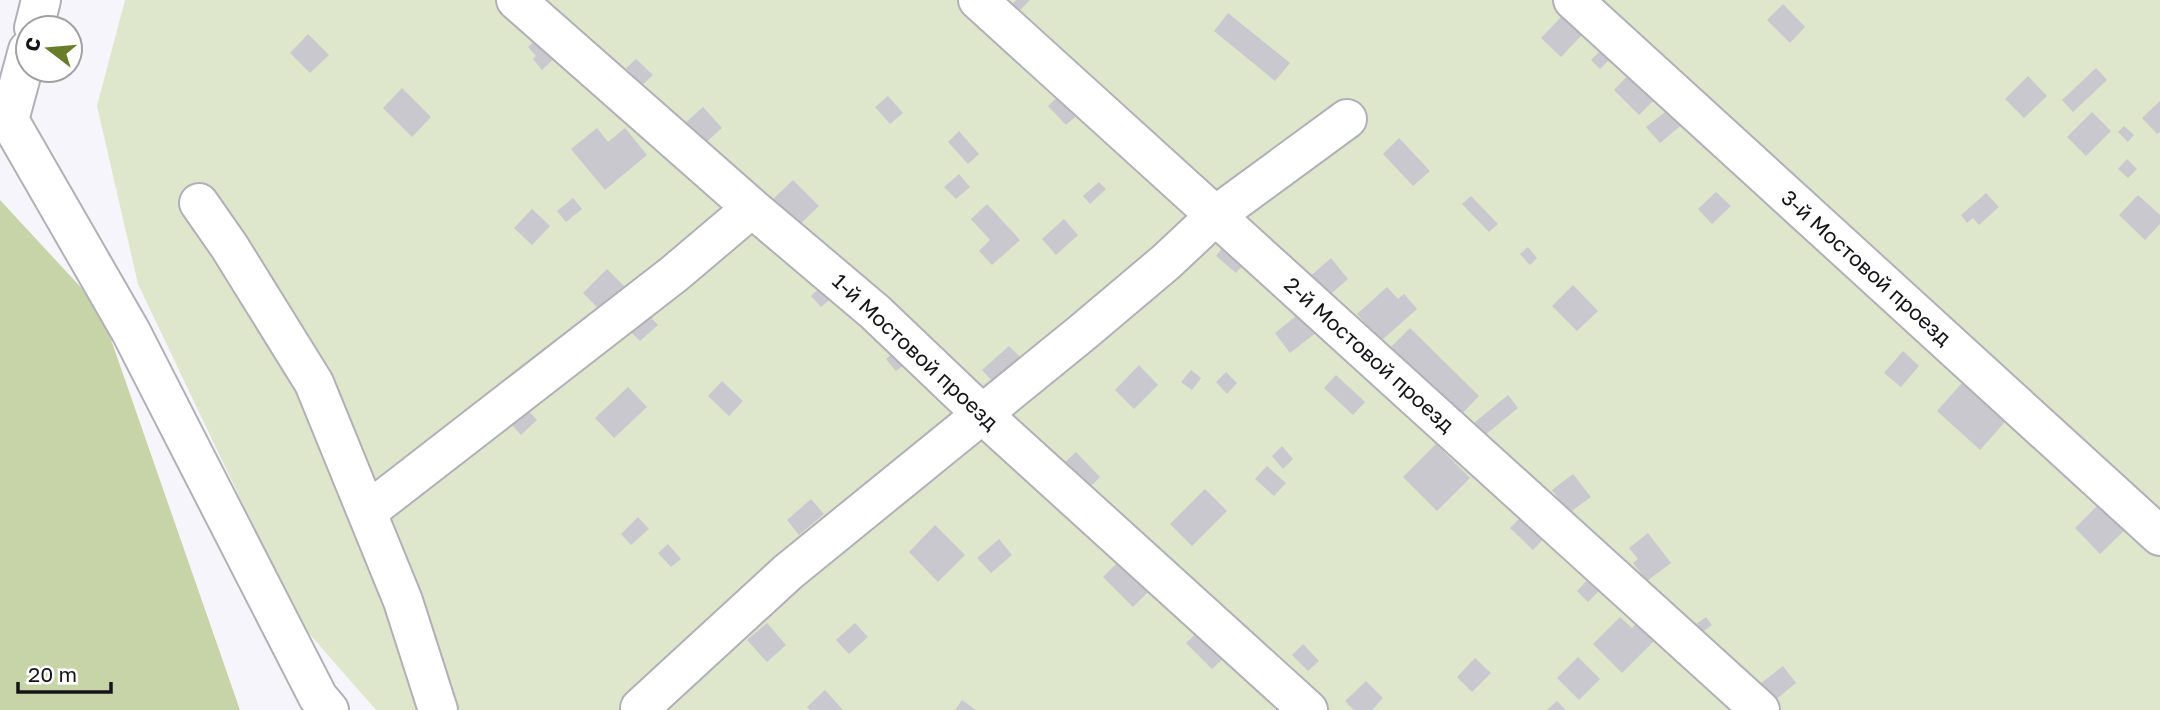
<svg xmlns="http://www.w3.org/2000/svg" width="2160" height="710" font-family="'Golos Text',sans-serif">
	<rect width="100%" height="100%" fill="#f7f5fc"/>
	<path fill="#dee6cb" d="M 125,0 L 2160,0 L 2160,710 L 376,710 L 299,622 L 138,284 L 97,106 Z"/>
	<path fill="#c7d4a8" d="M 0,200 L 100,308 L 240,710 L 0,710 Z"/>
	<path fill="#cac8cf" d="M 1016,0 L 1030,0 L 1018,12 L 1011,5 Z
		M 1783,4 L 1805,27 L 1790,43 L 1767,20 Z
		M 1228,13 L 1290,63 L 1275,81 L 1214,31 Z
		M 1562,16 L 1582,35 L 1561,57 L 1541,38 Z
		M 548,28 L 566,47 L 542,70 L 533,59 L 536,56 L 528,47 Z
		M 308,34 L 329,55 L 310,73 L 290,53 Z
		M 1606,45 L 1615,54 L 1600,69 L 1591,60 Z
		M 636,59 L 653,75 L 642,85 L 626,68 Z
		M 2096,68 L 2107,80 L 2073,112 L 2062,100 Z
		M 1633,70 L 1659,95 L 1639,115 L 1614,90 Z
		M 2028,76 L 2047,96 L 2024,118 L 2005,99 Z
		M 402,88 L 431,117 L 412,137 L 383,108 Z
		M 1064,91 L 1082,111 L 1066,125 L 1048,106 Z
		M 888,96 L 903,113 L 890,124 L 875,107 Z
		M 2160,101 L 2160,132 L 2157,134 L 2142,118 Z
		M 703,107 L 722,128 L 703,145 L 684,124 Z
		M 1670,108 L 1683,124 L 1660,143 L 1646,127 Z
		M 2092,112 L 2111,131 L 2086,156 L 2067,137 Z
		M 2124,126 L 2134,135 L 2128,142 L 2118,132 Z
		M 597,128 L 608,142 L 625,128 L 647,155 L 605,190 L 571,149 Z
		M 959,131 L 979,154 L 968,164 L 948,142 Z
		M 1399,138 L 1430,171 L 1413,186 L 1383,154 Z
		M 2127,159 L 2137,169 L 2128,178 L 2118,169 Z
		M 959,174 L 970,187 L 956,199 L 944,187 Z
		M 793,180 L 819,206 L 793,231 L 768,204 Z
		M 1099,182 L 1106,189 L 1090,204 L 1083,196 Z
		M 1716,192 L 1731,206 L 1712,224 L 1698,209 Z
		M 1986,193 L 1999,207 L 1979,225 L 1973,218 L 1967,223 L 1961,215 Z
		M 2138,195 L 2160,215 L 2160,224 L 2145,240 L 2119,215 Z
		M 1471,196 L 1498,224 L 1489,232 L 1462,204 Z
		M 573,198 L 582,209 L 566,222 L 557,211 Z
		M 987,204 L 1020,240 L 992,265 L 979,251 L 990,240 L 971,219 Z
		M 532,209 L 550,226 L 532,245 L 514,228 Z
		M 1064,219 L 1078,235 L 1056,255 L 1042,239 Z
		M 1226,243 L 1247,260 L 1236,273 L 1216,256 Z
		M 1528,247 L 1537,258 L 1530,265 L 1520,254 Z
		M 1331,258 L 1348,279 L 1325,299 L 1307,279 Z
		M 607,269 L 627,289 L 603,313 L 583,293 Z
		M 825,283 L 835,295 L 821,307 L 811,296 Z
		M 1573,285 L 1598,311 L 1577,331 L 1552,306 Z
		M 1387,287 L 1398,299 L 1404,294 L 1417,309 L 1381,341 L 1357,314 Z
		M 640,306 L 658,325 L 640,341 L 622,323 Z
		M 1301,312 L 1317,332 L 1290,353 L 1275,333 Z
		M 1410,328 L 1479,396 L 1455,421 L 1386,352 Z
		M 1009,346 L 1023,360 L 996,385 L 982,370 Z
		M 900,347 L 910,360 L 896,371 L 886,359 Z
		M 1903,351 L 1919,366 L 1901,387 L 1884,373 Z
		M 1139,365 L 1158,385 L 1134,409 L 1115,390 Z
		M 1191,370 L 1201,378 L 1192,390 L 1181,382 Z
		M 1226,372 L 1237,383 L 1227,394 L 1216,382 Z
		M 1971,373 L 2014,412 L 1980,450 L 1937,411 Z
		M 1336,375 L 1365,402 L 1353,415 L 1324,388 Z
		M 722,381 L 743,401 L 729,416 L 708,396 Z
		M 628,387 L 647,407 L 614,438 L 595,418 Z
		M 1508,395 L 1518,408 L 1485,435 L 1475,422 Z
		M 520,402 L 537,420 L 521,435 L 504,416 Z
		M 1436,444 L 1470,478 L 1437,511 L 1403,477 Z
		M 1282,446 L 1293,459 L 1283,469 L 1272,456 Z
		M 1076,452 L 1100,477 L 1085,492 L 1060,467 Z
		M 1267,466 L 1286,483 L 1274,496 L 1255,479 Z
		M 1573,474 L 1591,497 L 1569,513 L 1552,490 Z
		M 1205,489 L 1227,511 L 1192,546 L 1170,524 Z
		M 811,499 L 824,514 L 799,535 L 787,520 Z
		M 2103,500 L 2128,527 L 2100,554 L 2075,528 Z
		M 1526,512 L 1548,534 L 1533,550 L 1510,528 Z
		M 638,517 L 649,529 L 631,545 L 621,534 Z
		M 935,525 L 965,555 L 938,582 L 909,552 Z
		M 1648,533 L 1671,563 L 1647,581 L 1633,563 L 1638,559 L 1629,548 Z
		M 999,539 L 1012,555 L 991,573 L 977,558 Z
		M 668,544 L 681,559 L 671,567 L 658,553 Z
		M 1122,558 L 1152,588 L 1133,607 L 1103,577 Z
		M 1594,573 L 1606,584 L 1588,602 L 1577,591 Z
		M 1620,617 L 1632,628 L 1641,618 L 1659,636 L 1622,673 L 1593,644 Z
		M 1706,617 L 1712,625 L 1698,635 L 1692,627 Z
		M 767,623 L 786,645 L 767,662 L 747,640 Z
		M 855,623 L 868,637 L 849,654 L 836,640 Z
		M 1201,629 L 1227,655 L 1212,669 L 1186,643 Z
		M 1303,644 L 1319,661 L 1308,671 L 1292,655 Z
		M 1578,657 L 1600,679 L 1579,700 L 1557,678 Z
		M 1475,658 L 1491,673 L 1472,692 L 1457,677 Z
		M 1783,666 L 1796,683 L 1774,701 L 1760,684 Z
		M 1366,681 L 1383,698 L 1372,710 L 1354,710 L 1345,701 Z
		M 825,690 L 843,710 L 810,710 L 807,707 Z
		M 962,700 L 976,710 L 955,710 Z
		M 1557,701 L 1566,710 L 1547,710 Z"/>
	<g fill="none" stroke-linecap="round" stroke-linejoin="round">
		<g stroke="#b2b0b7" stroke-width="42">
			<path id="minor" d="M 516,0 L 752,208 L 875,312 L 982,414 L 1308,710
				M 978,0 L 1760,710
				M 1573,0 L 2160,536
				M 34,28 L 41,0
				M 9,120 L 131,332 L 318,697 L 329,710
				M 0,123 L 9,120 L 28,50
				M 199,203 L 229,246 L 314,383 L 403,601 L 438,710
				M 367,512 L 674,274 L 752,208
				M 640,708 L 788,572 L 1083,332 L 1166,262 L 1216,215 L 1347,119"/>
		</g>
		<use href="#minor" stroke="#fff" stroke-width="38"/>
	</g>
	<g text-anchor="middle" stroke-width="6" stroke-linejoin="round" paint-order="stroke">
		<g font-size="21" fill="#151417" stroke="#fff">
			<text transform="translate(1866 268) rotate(42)" y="7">3-й Мостовой проезд</text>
			<text transform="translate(915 352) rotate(43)" y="7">1-й Мостовой проезд</text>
			<text transform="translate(1369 355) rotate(42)" y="7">2-й Мостовой проезд</text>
		</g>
	</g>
	<g transform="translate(49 49) rotate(286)"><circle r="33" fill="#ffffff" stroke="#a1a1a2" stroke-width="2"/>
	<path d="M0-5L12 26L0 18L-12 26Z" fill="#697c2b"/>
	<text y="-10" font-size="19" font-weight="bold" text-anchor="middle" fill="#151417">С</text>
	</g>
	<path d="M18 682v10h93v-10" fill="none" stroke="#151417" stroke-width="3.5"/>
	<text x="28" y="682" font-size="21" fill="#151417" stroke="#ffffff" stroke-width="5" paint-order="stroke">20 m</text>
</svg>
